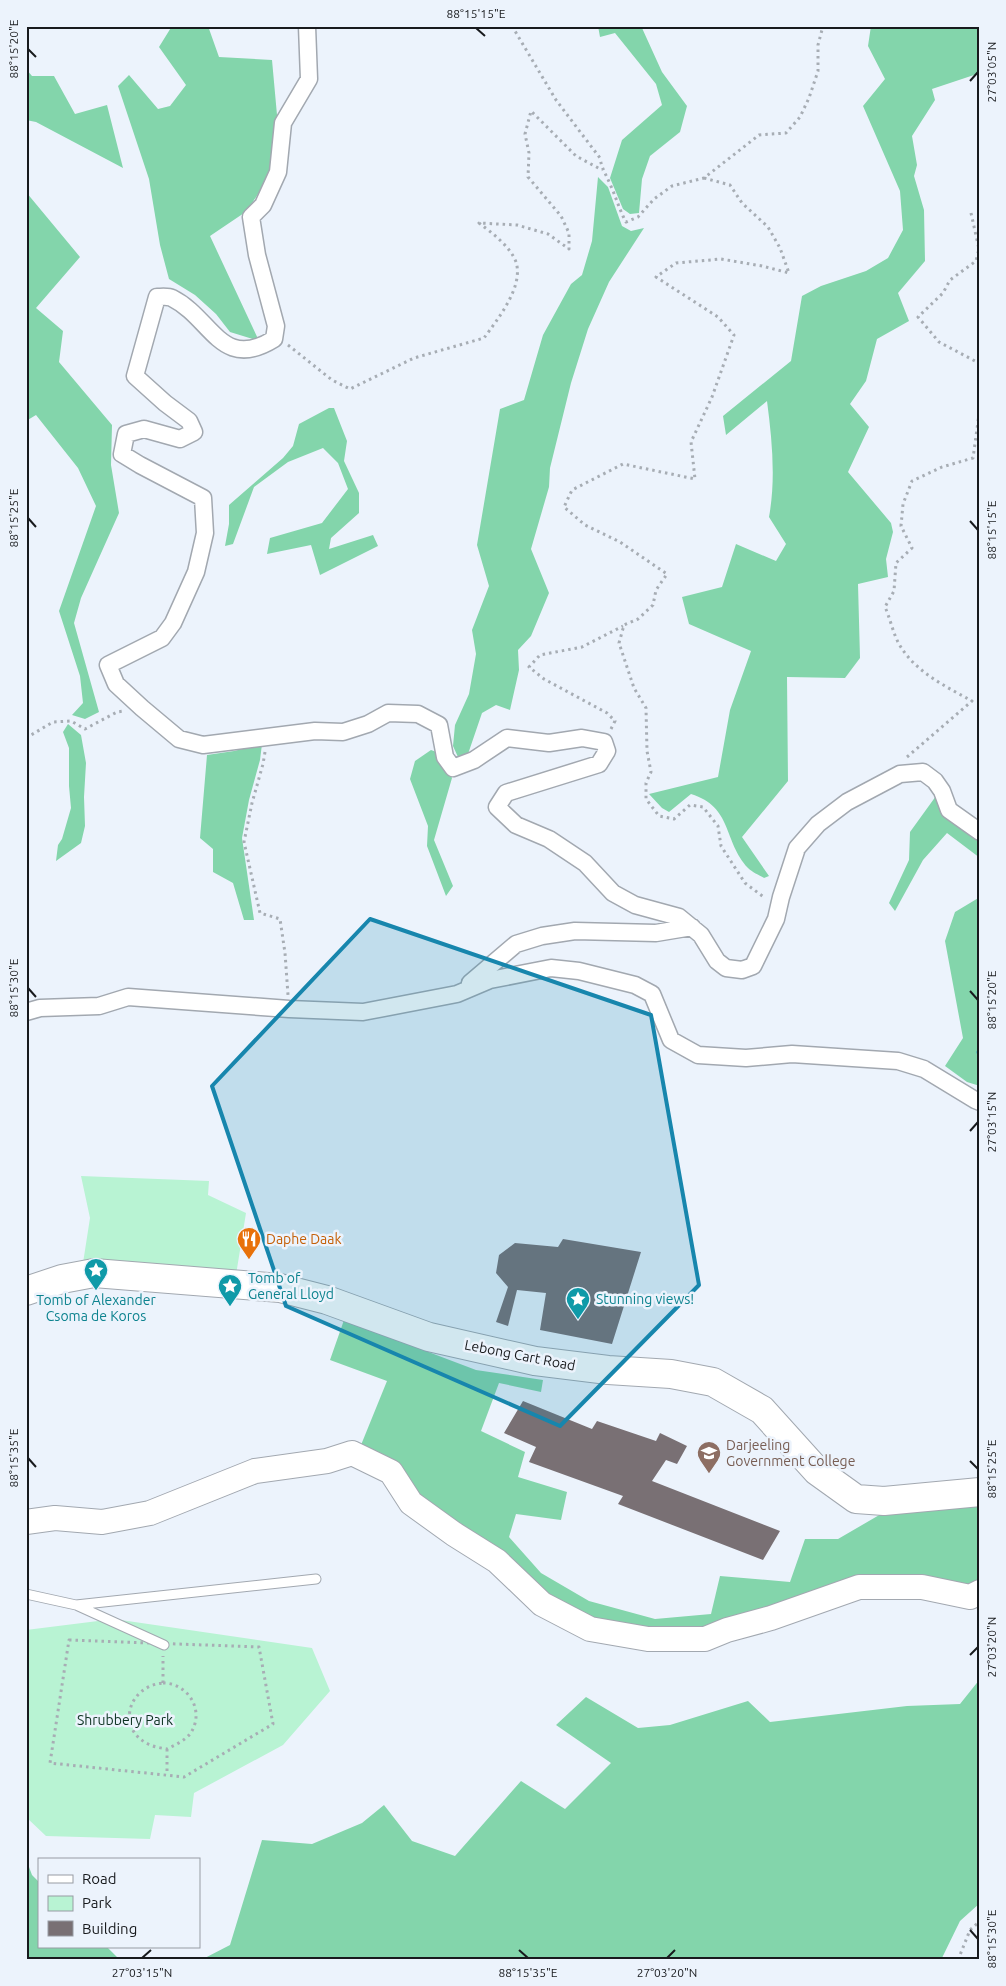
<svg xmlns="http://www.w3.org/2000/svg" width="1006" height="1986" font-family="Ubuntu,sans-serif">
	<rect width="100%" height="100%" fill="#ecf3fc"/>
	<path fill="#b8f3d3" d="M 81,1176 L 209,1181 L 208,1195 L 246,1213 L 236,1275 L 83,1263 L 90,1218 Z
		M 114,1619 L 312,1648 L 330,1691 L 283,1745 L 194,1793 L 191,1817 L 155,1815 L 150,1839 L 46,1836 L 26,1817 L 26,1630 Z"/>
	<path fill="#83d5ab" d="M 172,26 L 208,26 L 219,57 L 272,60 L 278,126 L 269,177 L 247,211 L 210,236 L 259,341 L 230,332 L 216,314 L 195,295 L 169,279 L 160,245 L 149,179 L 118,86 L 129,75 L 158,109 L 170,106 L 186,85 L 159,47 Z
		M 598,26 L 644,26 L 642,28 L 662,72 L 687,106 L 680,132 L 650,156 L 642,179 L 639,213 L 630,214 L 623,209 L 610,178 L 622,140 L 662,105 L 656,84 L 615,33 L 600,37 Z
		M 871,26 L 980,26 L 980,73 L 932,89 L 935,100 L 912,136 L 917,165 L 914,176 L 924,210 L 925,261 L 898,293 L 909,321 L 877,339 L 866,381 L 850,404 L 869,427 L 848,472 L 891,523 L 893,532 L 886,559 L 888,577 L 858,584 L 860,658 L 845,678 L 787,677 L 788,781 L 742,837 L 769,876 L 764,878 C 759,875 752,872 748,868 C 723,841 733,807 691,794 L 669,812 L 662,808 L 649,794 L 718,777 L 730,710 L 751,651 L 689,624 L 682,597 L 722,587 L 736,544 L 776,561 L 786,544 L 769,517 C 776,479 772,439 767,401 L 726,435 L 723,416 L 791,361 L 802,296 L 821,286 L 866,271 L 888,258 L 903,230 L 900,191 L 863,106 L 885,79 L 868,46 Z
		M 26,69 L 32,76 L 54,76 L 75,114 L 107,105 L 123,168 L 36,122 L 26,120 Z
		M 598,177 L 608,187 L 622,226 L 631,231 L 644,228 L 609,282 L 588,329 L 571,383 L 550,468 L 549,487 L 531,549 L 549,593 L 531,636 L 518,650 L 519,670 L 510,710 L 496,705 L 482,713 L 468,754 L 458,757 L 453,746 L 455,725 L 469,694 L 476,654 L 472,630 L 489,586 L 477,545 L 500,409 L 524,400 L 543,335 L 571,284 L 582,275 L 592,241 Z
		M 26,192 L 80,257 L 36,308 L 63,331 L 59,362 L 112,425 L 111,465 L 119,513 L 81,598 L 74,623 L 99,712 L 85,719 L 72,715 L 83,703 L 80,676 L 59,611 L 96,506 L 78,468 L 36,415 L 26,421 Z
		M 329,408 L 334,408 L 347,441 L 344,461 L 359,493 L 359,513 L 331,538 L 329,549 L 373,535 L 378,546 L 320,575 L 311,545 L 267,554 L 270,538 L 322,523 L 348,489 L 338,463 L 323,448 L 288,462 L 254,487 L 233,544 L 225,546 L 229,524 L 229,505 L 283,458 L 293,446 L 299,424 Z
		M 68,724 L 81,735 L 86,763 L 84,797 L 85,826 L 81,843 L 56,861 L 58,845 L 62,839 L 71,808 L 69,786 L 69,748 L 63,732 Z
		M 262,744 L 260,760 L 249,800 L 242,838 L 254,920 L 244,920 L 233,883 L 213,872 L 213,849 L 200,838 L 207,755 L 234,751 Z
		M 431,750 L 442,754 L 452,778 L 434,840 L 453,886 L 446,896 L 427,846 L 428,826 L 410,779 L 415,761 Z
		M 936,796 L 945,817 L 980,841 L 980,858 L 947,833 L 923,860 L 895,911 L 889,903 L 909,860 L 910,832 Z
		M 980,897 L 980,1086 L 967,1082 L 945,1066 L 963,1038 L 945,941 L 955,912 Z
		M 344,1320 L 476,1370 L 543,1380 L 541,1392 L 499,1383 L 481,1431 L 525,1452 L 518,1477 L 567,1492 L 561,1520 L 516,1514 L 509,1537 L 541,1573 L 589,1601 L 655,1619 L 711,1614 L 720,1576 L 790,1582 L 805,1539 L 838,1539 L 881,1514 L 980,1503 L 980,1585 L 915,1582 L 706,1634 L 590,1622 L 545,1598 L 415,1497 L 401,1469 L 379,1453 L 361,1445 L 387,1381 L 330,1360 Z
		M 980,1679 L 980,1903 L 960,1921 L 941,1960 L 201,1960 L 230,1945 L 262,1840 L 312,1844 L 362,1823 L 384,1805 L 412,1841 L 455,1856 L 521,1781 L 565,1809 L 611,1763 L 556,1725 L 586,1697 L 638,1728 L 670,1725 L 748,1701 L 770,1722 L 907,1706 L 960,1704 Z
		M 26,1859 L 32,1875 L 39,1882 L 39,1947 L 107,1947 L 120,1960 L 26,1960 Z"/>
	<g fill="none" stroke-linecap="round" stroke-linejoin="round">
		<path stroke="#3ea3bf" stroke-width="5" d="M 979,1052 L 980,1050"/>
	</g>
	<path fill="#797074" d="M 563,1239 L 641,1252 L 612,1344 L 540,1330 L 546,1293 L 517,1290 L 508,1326 L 496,1322 L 508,1287 L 496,1273 L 499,1255 L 515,1243 L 558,1247 Z
		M 523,1401 L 592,1429 L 597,1421 L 656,1441 L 660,1433 L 687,1446 L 677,1464 L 666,1460 L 652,1481 L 780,1531 L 763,1560 L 618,1504 L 623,1496 L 529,1462 L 536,1447 L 504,1433 Z"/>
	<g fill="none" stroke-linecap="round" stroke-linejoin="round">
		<g stroke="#a2a8b0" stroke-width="11">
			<path id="lane" d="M 26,1594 L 76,1605 L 164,1645
				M 76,1605 L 316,1579"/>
		</g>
		<g stroke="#a2a8b0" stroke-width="19">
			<path id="street" d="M 307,26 L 309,79 L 283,123 L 278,172 L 263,205 L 251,217 L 257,255 L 276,326 L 274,339 C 221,372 212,318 172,298 C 168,296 161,297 157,297 L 135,376 L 165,403 L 189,421 L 194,432 L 180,439 L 144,429 L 126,434 L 122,454 L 140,465 L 203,498 L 205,533 L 196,572 L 173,623 L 162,638 L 108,665 L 116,684 L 142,708 L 179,739 L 203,745 L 315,731 L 343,732 L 368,724 L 388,713 L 418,714 L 439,725 L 445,757 L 453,768 L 474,760 L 507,738 L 549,743 L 582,738 L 604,742 L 607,751 L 599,764 L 506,793 L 497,807 L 516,825 L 549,839 L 585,863 L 613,893 L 635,905 L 679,917 L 701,935 L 717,961 L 726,968 L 742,970 L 753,966 L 776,919 L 781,897 L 797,848 L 818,824 L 847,802 L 900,774 L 923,772 L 935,781 L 942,791 L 949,810 L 980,832
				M 470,983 L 516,944 L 542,936 L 575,931 L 656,933 L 692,927
				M 26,1012 L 40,1008 L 99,1006 L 128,997 L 289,1009 L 363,1012 L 457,994 L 490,980 L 551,968 L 579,971 L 635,985 L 652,994 L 671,1040 L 698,1055 L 746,1058 L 792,1054 L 898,1061 L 924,1069 L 975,1100 L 980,1102"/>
		</g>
		<g stroke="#a2a8b0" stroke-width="26">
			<path id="secondary" d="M 26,1522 L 55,1518 L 102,1522 L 150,1513 L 255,1471 L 327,1461 L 352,1453 L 391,1472 L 411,1503 L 454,1534 L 497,1561 L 542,1604 L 590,1629 L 648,1639 L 705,1639 L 727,1630 L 771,1618 L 859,1587 L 922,1587 L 970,1597 L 980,1592"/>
		</g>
		<g stroke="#a2a8b0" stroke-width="30">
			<path id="highway" d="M 26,1291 L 62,1279 L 94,1273 L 280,1288 L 327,1300 L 429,1337 L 535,1361 L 608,1370 L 671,1374 L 713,1382 L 762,1410 L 817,1471 L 856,1499 L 884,1501 L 980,1492"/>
		</g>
		<path stroke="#a7adb4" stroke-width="3" stroke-dasharray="2.5 4" stroke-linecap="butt" d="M 512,26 L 556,100 L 600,158 C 602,170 606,174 610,184 C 616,197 619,209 626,222 L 638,217 L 654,199 L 672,186 L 704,178 L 759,135 L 786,133 L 800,117 L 809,98 L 818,71 L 818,45 L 823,26
			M 704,178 L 730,185 L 742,203 L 768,227 L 780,248 L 789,273 L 762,266 L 721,259 L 676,263 L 656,277 L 718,317 L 734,335 L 712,397 L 691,442 L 695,479 L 623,464 L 572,490 L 564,507 L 585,525 L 620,542 L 667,574 L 656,590 L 653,605 L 638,619 L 624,625 L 619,643 L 634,688 L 646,708 L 647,751 L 651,772 L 646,783 L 646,799 L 659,816 L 674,819 L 690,805 L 703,807 L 718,826 L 721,846 L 745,883 L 765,898
			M 971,213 L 979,249 L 976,261 L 950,280 L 943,293 L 918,317 L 939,342 L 975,361 L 980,360
			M 288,345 L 332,380 L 350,389 L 414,358 L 484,338 C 497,320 524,287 516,262 C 510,246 492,233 479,223 L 517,225 L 548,234 L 569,249 L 569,233 L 561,216 L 528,177 L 529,153 L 525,134 L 531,111 L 576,156 L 602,170
			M 611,729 L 615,721 L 607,713 L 544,679 L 529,667 L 540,655 L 582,647 L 623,626
			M 26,738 L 53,722 L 71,721 L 85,729 L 117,712 L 124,711
			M 265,752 L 263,764 L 252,803 L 244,842 L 260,913 L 280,919 L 285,953 L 288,995
			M 907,757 L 972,701 C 945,686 915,672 899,644 C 893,633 890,618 885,607 L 894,591 L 896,563 L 912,548 L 901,526 L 903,504 L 912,481 L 942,467 L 973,458 L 980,407
			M 69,1640 L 259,1647 L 273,1724 L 184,1777 L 50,1763 Z
			M 163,1683 C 188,1683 206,1711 190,1734 C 184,1741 175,1745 167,1749 C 161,1748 154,1747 148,1744 C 116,1728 128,1686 163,1683 Z
			M 163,1683 L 163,1656
			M 167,1749 L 167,1775
			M 958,1960 L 970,1930 L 980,1921"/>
		<use href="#lane" stroke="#fff" stroke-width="9"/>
		<use href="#street" stroke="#fff" stroke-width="16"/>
		<use href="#secondary" stroke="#fff" stroke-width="24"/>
		<use href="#highway" stroke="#fff" stroke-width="28"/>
	</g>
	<path fill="#1786ad" fill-opacity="0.2" stroke="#1786ad" stroke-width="4" stroke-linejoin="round" d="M 370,919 L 651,1015 L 699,1285 L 560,1426 L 286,1306 L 212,1086 Z"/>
	<path fill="none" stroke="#181a1d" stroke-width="2" d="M 476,28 L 485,36M 28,49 L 36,57M 970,81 L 978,72M 28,518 L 36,527M 970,521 L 978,530M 28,988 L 36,997M 970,991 L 978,1000M 970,1131 L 978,1122M 28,1458 L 36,1467M 970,1461 L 978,1469M 970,1655 L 978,1647M 970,1930 L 978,1939M 519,1950 L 528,1958M 142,1958 L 151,1950M 667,1958 L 675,1950"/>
	<defs>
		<g id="restaurant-pin" transform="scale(1.25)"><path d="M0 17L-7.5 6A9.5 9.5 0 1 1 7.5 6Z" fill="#e8710a" stroke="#ecf3fc"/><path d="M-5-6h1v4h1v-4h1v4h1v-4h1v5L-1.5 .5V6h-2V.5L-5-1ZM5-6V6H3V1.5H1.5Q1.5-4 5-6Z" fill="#fff"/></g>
		<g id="sight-pin" transform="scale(1.25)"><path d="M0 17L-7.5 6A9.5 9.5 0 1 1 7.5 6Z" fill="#0f9aa8" stroke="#ecf3fc"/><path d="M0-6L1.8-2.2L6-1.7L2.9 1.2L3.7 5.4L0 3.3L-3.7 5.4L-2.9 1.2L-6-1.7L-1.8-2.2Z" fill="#fff"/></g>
		<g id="university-pin" transform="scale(1.25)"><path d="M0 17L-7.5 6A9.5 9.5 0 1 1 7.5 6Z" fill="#8d6e63" stroke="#ecf3fc"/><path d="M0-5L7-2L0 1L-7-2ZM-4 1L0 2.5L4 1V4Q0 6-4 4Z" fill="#fff"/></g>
	</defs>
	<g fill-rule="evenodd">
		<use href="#restaurant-pin" x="249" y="1239"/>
		<use href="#sight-pin" x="96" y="1270"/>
		<use href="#sight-pin" x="230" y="1286"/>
		<use href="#sight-pin" x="578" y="1299"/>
		<use href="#university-pin" x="709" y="1453"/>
	</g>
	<g text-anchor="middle" stroke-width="5" stroke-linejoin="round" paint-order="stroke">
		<g font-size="14" fill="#c56008" stroke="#ecf3fc" text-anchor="start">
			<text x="266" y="1244">Daphe Daak</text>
		</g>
		<g font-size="14" fill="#0d838f" stroke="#ecf3fc" text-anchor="start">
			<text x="248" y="1283">Tomb of<tspan x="248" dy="16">General Lloyd</tspan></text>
			<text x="596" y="1304">Stunning views!</text>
			<text x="96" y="1305" text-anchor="middle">Tomb of Alexander<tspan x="96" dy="16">Csoma de Koros</tspan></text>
		</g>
		<g font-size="14" fill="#181a1d" stroke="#ecf3fc">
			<text transform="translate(520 1355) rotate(11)" y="5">Lebong Cart Road</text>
		</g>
		<g font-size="14" fill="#785e54" stroke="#ecf3fc" text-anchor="start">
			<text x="726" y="1450">Darjeeling<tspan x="726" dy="16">Government College</tspan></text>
		</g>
		<g font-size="14" fill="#0b3120" stroke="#ecf3fc">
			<text x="125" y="1725">Shrubbery Park</text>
		</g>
	</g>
	<rect width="1006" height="1986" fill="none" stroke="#ecf3fc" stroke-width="55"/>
	<rect x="38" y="1858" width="162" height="90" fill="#ecf3fc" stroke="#979ca3"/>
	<rect x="48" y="1875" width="25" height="8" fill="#ffffff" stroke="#979ca3"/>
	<text x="82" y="1884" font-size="15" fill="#181a1d">Road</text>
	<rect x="48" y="1896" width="25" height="15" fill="#b8f3d3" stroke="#979ca3"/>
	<text x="82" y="1908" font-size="15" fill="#181a1d">Park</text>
	<rect x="48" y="1921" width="25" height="15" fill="#797074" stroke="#979ca3"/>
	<text x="82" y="1934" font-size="15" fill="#181a1d">Building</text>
	<rect x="28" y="28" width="950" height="1930" fill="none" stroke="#181a1d" stroke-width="2"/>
	<g font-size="12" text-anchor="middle" fill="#181a1d">
		<text x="476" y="18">88°15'15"E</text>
		<text transform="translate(14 49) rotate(-90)" y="4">88°15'20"E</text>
		<text transform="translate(992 72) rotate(-90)" y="4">27°03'05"N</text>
		<text transform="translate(14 518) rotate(-90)" y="4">88°15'25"E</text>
		<text transform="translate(992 530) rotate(-90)" y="4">88°15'15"E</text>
		<text transform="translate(14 988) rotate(-90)" y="4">88°15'30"E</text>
		<text transform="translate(992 1000) rotate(-90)" y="4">88°15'20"E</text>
		<text transform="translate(992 1122) rotate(-90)" y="4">27°03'15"N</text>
		<text transform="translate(14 1458) rotate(-90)" y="4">88°15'35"E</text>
		<text transform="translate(992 1469) rotate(-90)" y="4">88°15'25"E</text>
		<text transform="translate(992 1647) rotate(-90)" y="4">27°03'20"N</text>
		<text transform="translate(992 1939) rotate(-90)" y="4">88°15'30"E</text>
		<text x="142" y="1977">27°03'15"N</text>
		<text x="528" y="1977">88°15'35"E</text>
		<text x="667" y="1977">27°03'20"N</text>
	</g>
</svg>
